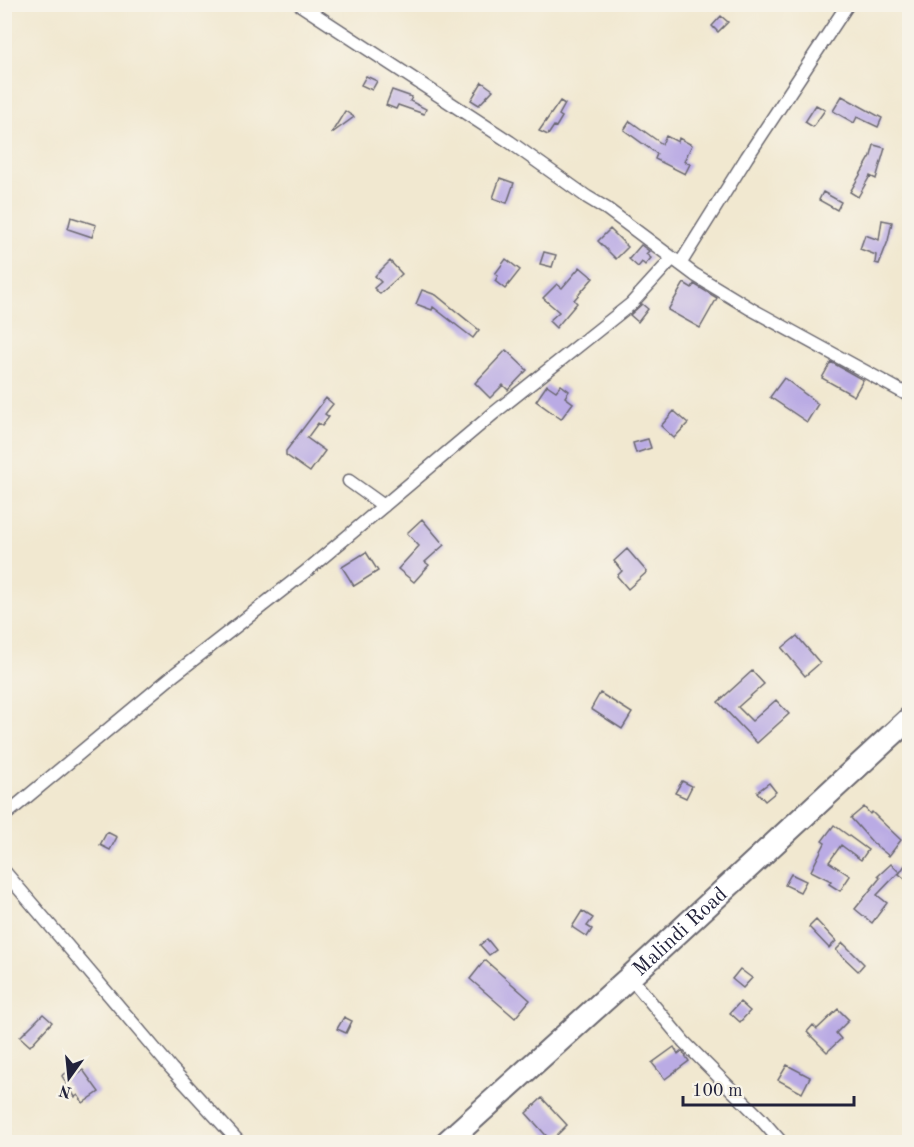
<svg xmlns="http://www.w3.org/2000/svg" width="914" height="1147" font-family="'Old Standard TT',serif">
	<rect width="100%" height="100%" fill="#f7f3e8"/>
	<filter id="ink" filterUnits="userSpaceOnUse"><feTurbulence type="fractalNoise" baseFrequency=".0167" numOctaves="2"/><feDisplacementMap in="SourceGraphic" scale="12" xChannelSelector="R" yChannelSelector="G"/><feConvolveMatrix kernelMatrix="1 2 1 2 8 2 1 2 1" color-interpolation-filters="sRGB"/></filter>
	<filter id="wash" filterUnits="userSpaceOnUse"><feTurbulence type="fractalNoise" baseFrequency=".008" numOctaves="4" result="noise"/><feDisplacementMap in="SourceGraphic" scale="24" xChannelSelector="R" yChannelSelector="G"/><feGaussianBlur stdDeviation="1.35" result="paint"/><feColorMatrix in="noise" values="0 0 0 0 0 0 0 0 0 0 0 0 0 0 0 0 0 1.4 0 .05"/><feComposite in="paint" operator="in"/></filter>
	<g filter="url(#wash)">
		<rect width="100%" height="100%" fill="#f1e8d0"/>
		<g id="blocks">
			<path fill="#baabe4" d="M 721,16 L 728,22 L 718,32 L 712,26 Z
				M 366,76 L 377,81 L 372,90 L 361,85 Z
				M 482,82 L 493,90 L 479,105 L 471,100 Z
				M 392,90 L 412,97 L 410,101 L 426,109 L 424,114 L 398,105 L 396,109 L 386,105 Z
				M 842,96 L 882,118 L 878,127 L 857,117 L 854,123 L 833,111 Z
				M 560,101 L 565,104 L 559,115 L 562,117 L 556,127 L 554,126 L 548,135 L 539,131 Z
				M 816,105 L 825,110 L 813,127 L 805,122 Z
				M 345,111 L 354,117 L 332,133 L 332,132 Z
				M 630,121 L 662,144 L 666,136 L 678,142 L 679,138 L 692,145 L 684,161 L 690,164 L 685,174 L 655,159 L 657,154 L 624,130 Z
				M 874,145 L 885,148 L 876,179 L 870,176 L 858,197 L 850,192 L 871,156 Z
				M 500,178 L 514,183 L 507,203 L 493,198 Z
				M 823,192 L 841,202 L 837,210 L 819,200 Z
				M 71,217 L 96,225 L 92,237 L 68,229 Z
				M 882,220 L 892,222 L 888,241 L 879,264 L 875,263 L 876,255 L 860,249 L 865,235 L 879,240 Z
				M 610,229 L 628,247 L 616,259 L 598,241 Z
				M 641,245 L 649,251 L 646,254 L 651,258 L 645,265 L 642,262 L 638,267 L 629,259 Z
				M 544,252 L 556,255 L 552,267 L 540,264 Z
				M 506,259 L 520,270 L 505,289 L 495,281 L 498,276 L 495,274 Z
				M 390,261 L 402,274 L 380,294 L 374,288 L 381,282 L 375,276 Z
				M 580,267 L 593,278 L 574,300 L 577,303 L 556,328 L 549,321 L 559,312 L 543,298 L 557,284 L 562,288 Z
				M 684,283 L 692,288 L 694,284 L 717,298 L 700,328 L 668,310 Z
				M 422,290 L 436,295 L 479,330 L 473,338 L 433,307 L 432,310 L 416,304 Z
				M 642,304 L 648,309 L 638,322 L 630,315 Z
				M 506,350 L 527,370 L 508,390 L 503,385 L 490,398 L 475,383 Z
				M 831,362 L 863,380 L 854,396 L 822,378 Z
				M 784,378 L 818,404 L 807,422 L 770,397 Z
				M 547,385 L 556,391 L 561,385 L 569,391 L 565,397 L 573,403 L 561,419 L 536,401 Z
				M 326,398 L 333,404 L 325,414 L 329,417 L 322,426 L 318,423 L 307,438 L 325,451 L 310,472 L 286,455 L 286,451 Z
				M 674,411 L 688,423 L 674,438 L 661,426 Z
				M 648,439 L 651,448 L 636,453 L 633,443 Z
				M 422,519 L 444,545 L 425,562 L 429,565 L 414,582 L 398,569 L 419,546 L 407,533 Z
				M 627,549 L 647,572 L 628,589 L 617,576 L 622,571 L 614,561 Z
				M 366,552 L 378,571 L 354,586 L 342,567 Z
				M 797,636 L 820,663 L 805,676 L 782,648 Z
				M 752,671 L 764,684 L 738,707 L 752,721 L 776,700 L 789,714 L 757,743 L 718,702 Z
				M 600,693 L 632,713 L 622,729 L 591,709 Z
				M 682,781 L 692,786 L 686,798 L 675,793 Z
				M 769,783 L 776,792 L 765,801 L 757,792 Z
				M 864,807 L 870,814 L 872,812 L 877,817 L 901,840 L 889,856 L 873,843 L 851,818 Z
				M 834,825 L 868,850 L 861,860 L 841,845 L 829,862 L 850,876 L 840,891 L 829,884 L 831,881 L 811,871 L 825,843 L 822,841 Z
				M 107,832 L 117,837 L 110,850 L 100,845 Z
				M 909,859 L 909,882 L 899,874 Z
				M 891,864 L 899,872 L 877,895 L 887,903 L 872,923 L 855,909 L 880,878 L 878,876 Z
				M 791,874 L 806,881 L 800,892 L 785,885 Z
				M 582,911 L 593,918 L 587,926 L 592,929 L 587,937 L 572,927 Z
				M 816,920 L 836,941 L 829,948 L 809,927 Z
				M 487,939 L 496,950 L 489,955 L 480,945 Z
				M 843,943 L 864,964 L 858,971 L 836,950 Z
				M 485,960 L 530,1000 L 515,1018 L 470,979 Z
				M 740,969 L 752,978 L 743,988 L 732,979 Z
				M 740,1002 L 750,1011 L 740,1022 L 730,1013 Z
				M 838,1009 L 849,1020 L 836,1033 L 841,1039 L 827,1052 L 807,1032 L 813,1025 L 817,1029 Z
				M 43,1014 L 52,1022 L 30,1046 L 20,1037 Z
				M 344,1017 L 352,1021 L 346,1033 L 337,1029 Z
				M 674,1047 L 678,1054 L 682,1051 L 689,1061 L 665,1079 L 652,1063 Z
				M 787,1065 L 810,1077 L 802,1093 L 778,1080 Z
				M 73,1068 L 77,1074 L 83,1070 L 99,1092 L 83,1103 L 78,1095 L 75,1097 L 62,1076 Z
				M 542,1098 L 567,1125 L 551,1141 L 526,1113 Z"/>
		</g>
	</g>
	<g filter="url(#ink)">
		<use href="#blocks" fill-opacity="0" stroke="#6a676f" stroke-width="1.5"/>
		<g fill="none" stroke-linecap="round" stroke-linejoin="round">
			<g stroke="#6a676f" stroke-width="15">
				<path id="street" d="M 299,4 L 510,142 L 587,197 L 607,209 L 695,275 L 751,309 L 910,396
					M 680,264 L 747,157 L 848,4
					M 349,481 L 384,506
					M 4,816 L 175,674 L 304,573 L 494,413 L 631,304 L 672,259
					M 4,871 L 171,1068 L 239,1142
					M 630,977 L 684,1042 L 760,1118 L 781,1142"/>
			</g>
			<g stroke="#6a676f" stroke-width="26">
				<g id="highway">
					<path id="s1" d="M 447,1142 L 630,977 L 910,718"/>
				</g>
			</g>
			<use href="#street" stroke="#fff" stroke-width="12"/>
			<use href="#highway" stroke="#fff" stroke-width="22"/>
		</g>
	</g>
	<g text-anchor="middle" stroke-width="6" stroke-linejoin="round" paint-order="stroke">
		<g font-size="21" fill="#22223b" stroke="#f7f3e8">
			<text dy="7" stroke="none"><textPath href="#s1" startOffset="314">Malindi Road</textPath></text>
		</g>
	</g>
	<rect width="914" height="1147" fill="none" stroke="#f7f3e8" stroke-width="24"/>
	<g transform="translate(69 1078) rotate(195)" stroke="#f7f3e8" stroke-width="4.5" paint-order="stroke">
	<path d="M0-4.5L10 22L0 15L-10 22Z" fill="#22223b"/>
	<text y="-9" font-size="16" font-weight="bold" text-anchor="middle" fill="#22223b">N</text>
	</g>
	<path d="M683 1096v9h171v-9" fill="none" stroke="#22223b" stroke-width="3"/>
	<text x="692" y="1096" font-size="18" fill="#22223b" stroke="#f7f3e8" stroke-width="4.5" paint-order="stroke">100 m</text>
</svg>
